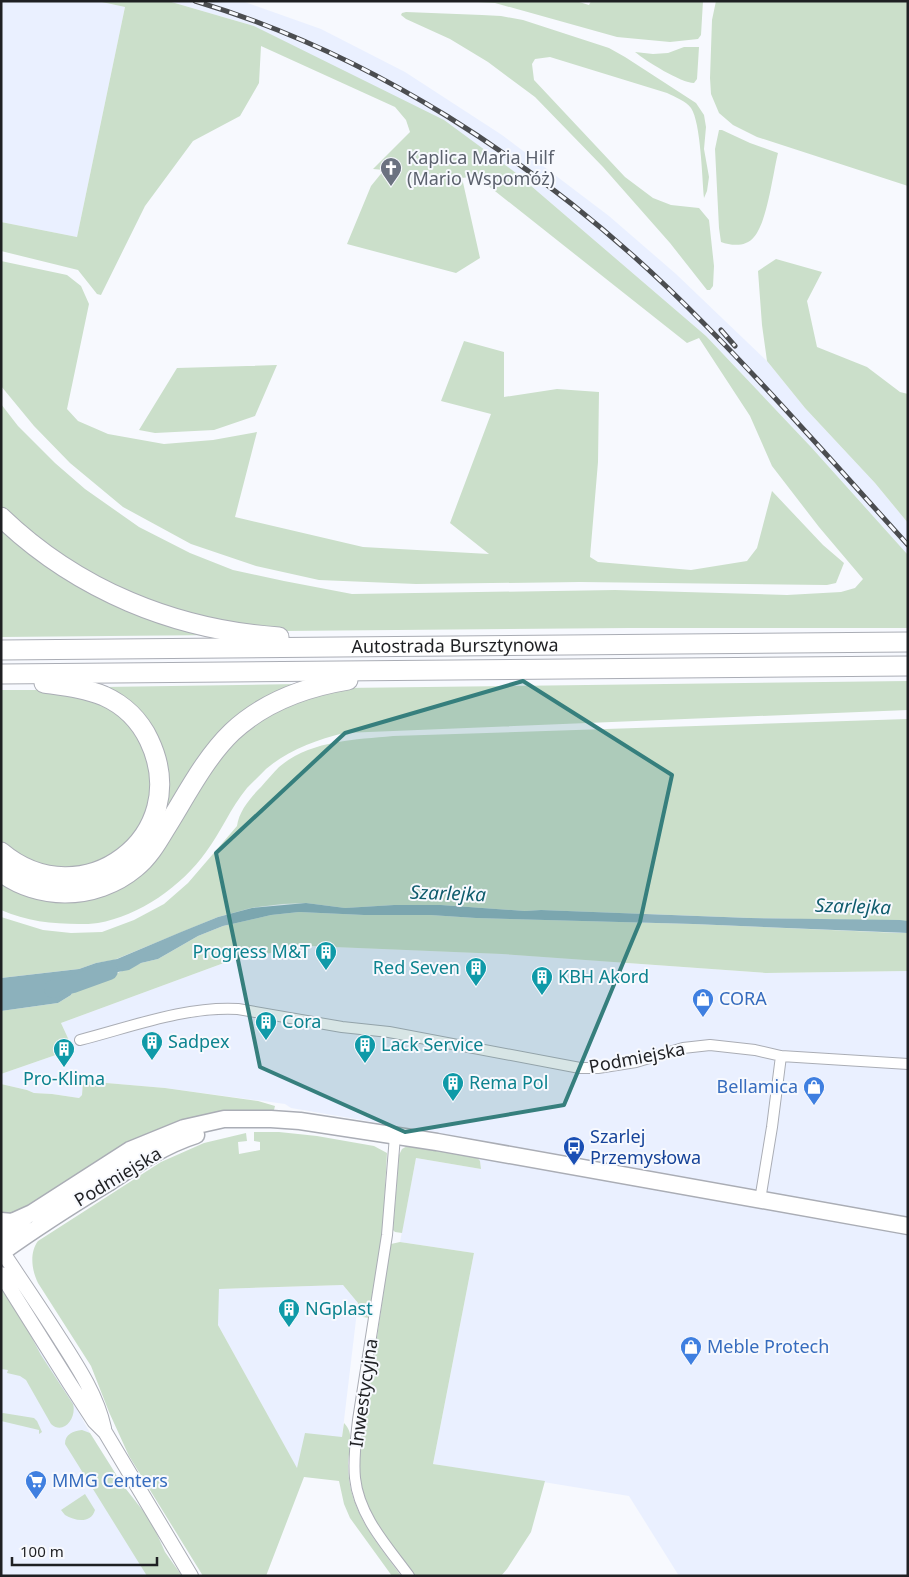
<svg xmlns="http://www.w3.org/2000/svg" width="909" height="1577" font-family="'Noto Sans',sans-serif">
	<rect width="100%" height="100%" fill="#f7f9fe"/>
	<path fill="#eaf0ff" d="M 1,1 L 97,1 L 125,7 L 77,237 L 1,222 Z
		M 168,1 L 242,1 L 321,29 L 405,72 L 502,135 L 609,216 L 676,274 L 767,361 L 805,408 L 875,483 L 908,523 L 908,555 L 811,447 L 706,336 L 516,173 L 254,26 Z
		M 310,946 L 502,954 L 766,973 L 908,971 L 908,1576 L 679,1576 L 629,1496 L 433,1464 L 474,1253 L 400,1242 L 416,1158 L 481,1169 L 480,1161 L 412,1131 L 397,1126 L 291,1108 L 285,1104 L 165,1088 L 83,1081 L 82,1095 L 79,1098 L 52,1094 L 34,1093 L 27,1090 L 1,1084 L 1,1074 L 73,1049 L 61,1023 L 232,960 Z
		M 1,1284 L 18,1306 L 39,1349 L 73,1402 L 90,1433 L 122,1484 L 146,1514 L 155,1529 L 165,1552 L 182,1576 L 1,1576 Z
		M 343,1285 L 358,1303 L 342,1437 L 297,1469 L 218,1325 L 218,1289 Z"/>
	<path fill="#cbdfca" d="M 97,1 L 168,1 L 254,26 L 444,120 L 516,173 L 706,336 L 811,447 L 908,555 L 908,628 L 629,628 L 283,631 L 200,620 L 97,580 L 1,510 L 1,404 L 18,426 L 55,463 L 85,489 L 139,527 L 190,553 L 233,570 L 284,581 L 352,594 L 615,590 L 787,595 L 841,592 L 855,588 L 863,579 L 819,527 L 772,466 L 750,416 L 699,338 L 687,343 L 476,176 L 462,178 L 480,258 L 456,273 L 347,244 L 371,186 L 384,170 L 373,169 L 410,132 L 406,120 L 395,107 L 261,46 L 259,83 L 240,116 L 193,141 L 145,206 L 101,295 L 97,294 L 78,270 L 1,251 L 1,222 L 77,237 L 125,7 Z
		M 461,1 L 576,1 L 589,5 L 591,1 L 703,1 L 701,35 L 698,39 L 670,42 L 617,37 L 495,3 Z
		M 716,1 L 908,1 L 908,186 L 757,137 L 733,125 L 719,113 L 711,94 L 710,78 L 712,20 Z
		M 406,12 L 482,15 L 501,16 L 523,20 L 609,48 L 625,57 L 696,103 L 704,115 L 706,127 L 704,149 L 709,177 L 707,191 L 704,198 C 702,178 701,123 691,108 C 686,101 675,97 667,93 L 550,57 L 535,59 L 532,64 L 534,80 L 625,177 L 653,198 L 671,205 L 699,208 L 709,220 L 714,266 L 713,286 L 710,290 L 707,290 L 670,243 L 603,167 L 535,97 L 488,62 L 450,39 L 406,19 L 401,15 L 402,13 Z
		M 684,47 L 699,47 L 697,79 L 694,83 C 681,83 646,61 635,52 L 653,54 L 668,53 Z
		M 719,130 L 722,130 L 750,143 L 778,153 C 773,173 767,223 754,237 C 746,247 732,246 721,242 L 719,228 L 715,149 Z
		M 776,259 L 822,272 L 807,301 L 817,347 L 867,367 L 900,392 L 908,394 L 908,523 L 875,483 L 805,408 L 767,361 L 762,325 L 758,271 Z
		M 1,261 L 67,275 L 81,286 L 89,304 L 67,409 L 78,421 L 108,434 L 164,444 L 213,440 L 257,432 L 235,517 L 363,547 L 489,554 L 450,523 L 491,414 L 441,401 L 464,341 L 504,352 L 504,397 L 557,389 L 599,392 L 598,462 L 590,557 L 598,562 L 691,570 L 747,561 L 757,548 L 772,491 L 823,545 L 844,563 L 836,583 L 827,585 L 580,582 L 416,584 L 319,580 L 256,566 L 191,544 L 123,507 L 70,463 L 34,426 L 1,386 Z
		M 277,365 L 255,416 L 214,430 L 155,433 L 139,430 L 177,368 Z
		M 1,523 L 34,551 L 219,635 L 1,637 Z
		M 908,681 L 908,710 L 344,733 C 316,740 288,750 266,769 C 260,775 253,782 247,788 C 231,807 221,832 206,852 C 182,886 139,916 98,923 C 92,924 85,924 79,924 C 52,924 26,921 1,910 L 1,878 L 94,894 L 223,749 L 282,705 L 344,688 Z
		M 298,684 L 266,700 L 157,830 L 167,773 L 104,687 Z
		M 1,690 L 53,690 L 82,695 L 124,715 L 149,751 L 154,795 L 137,837 L 98,866 L 49,870 L 1,844 Z
		M 908,719 L 908,921 L 750,918 L 541,910 L 525,911 L 441,905 L 394,905 L 345,908 L 306,903 L 282,904 L 251,908 L 218,917 L 114,960 L 96,963 L 79,969 L 1,978 L 1,917 L 43,930 L 71,933 L 102,932 L 134,920 L 164,904 L 188,883 L 237,826 C 239,811 250,798 261,787 C 267,780 273,773 279,767 C 311,740 354,740 393,736 Z
		M 299,912 L 364,915 L 430,915 L 476,918 L 693,924 L 900,933 L 908,933 L 908,971 L 766,973 L 502,954 L 310,946 L 232,960 L 61,1023 L 73,1049 L 1,1074 L 1,1011 L 58,1003 L 71,995 L 78,978 L 92,979 L 107,974 L 115,974 L 141,963 L 158,959 L 198,936 L 223,926 L 271,915 Z
		M 83,1081 L 165,1088 L 258,1101 L 275,1106 L 274,1110 L 243,1112 L 12,1214 L 1,1214 L 1,1084 L 27,1090 L 34,1093 L 52,1094 L 79,1098 L 82,1095 Z
		M 254,1132 L 279,1132 L 317,1136 L 374,1146 L 387,1153 L 383,1227 L 369,1318 L 356,1316 L 358,1303 L 343,1285 L 219,1289 L 218,1325 L 297,1468 L 305,1433 L 342,1437 L 344,1423 C 355,1434 349,1448 348,1463 C 348,1471 349,1481 351,1490 C 359,1523 382,1549 401,1576 L 392,1576 L 350,1518 L 344,1504 L 339,1481 L 304,1477 L 266,1576 L 203,1576 L 129,1456 L 109,1412 L 91,1366 L 38,1283 C 32,1271 29,1253 38,1241 L 161,1162 L 204,1143 L 246,1133 L 247,1141 L 238,1142 L 239,1154 L 260,1150 L 260,1142 L 254,1141 Z
		M 409,1145 L 474,1154 L 480,1161 L 481,1169 L 416,1158 L 402,1233 L 395,1232 L 393,1230 L 399,1155 L 402,1149 Z
		M 400,1242 L 474,1253 L 433,1464 L 545,1481 L 531,1532 L 507,1569 L 501,1576 L 415,1576 C 393,1546 368,1519 361,1482 C 359,1473 360,1463 360,1454 L 390,1248 L 391,1244 Z
		M 6,1289 L 41,1355 L 73,1404 C 77,1417 64,1436 51,1424 L 26,1380 L 20,1376 L 7,1373 L 8,1370 L 1,1369 L 1,1291 Z
		M 3,1413 L 34,1418 L 37,1421 L 42,1432 L 39,1434 L 39,1430 L 1,1421 L 1,1414 Z
		M 82,1430 L 90,1433 L 122,1484 L 151,1521 L 165,1552 L 182,1576 L 147,1576 L 65,1444 C 65,1434 73,1431 82,1430 Z
		M 85,1494 L 95,1510 C 91,1524 75,1521 65,1515 L 61,1510 Z"/>
	<path fill="#8cb1bc" d="M 306,903 L 345,908 L 394,905 L 441,905 L 525,911 L 541,910 L 750,918 L 900,920 L 908,921 L 908,933 L 693,924 L 476,918 L 430,915 L 364,915 L 299,912 L 271,915 L 223,926 L 198,936 L 158,959 L 141,963 L 129,970 L 107,974 L 92,979 L 78,978 L 71,995 L 58,1003 L 1,1011 L 1,978 L 79,969 L 96,963 L 117,959 L 181,932 L 218,917 L 252,908 Z"/>
	<g fill="none" stroke-linecap="round" stroke-linejoin="round">
		<path stroke="#8cb1bc" stroke-width="18" d="M 53,989 L 73,984 L 109,971"/>
		<g stroke="#aaadb5" stroke-width="12">
			<path id="minor" d="M 80,1040 C 131,1027 185,1006 238,1009 L 342,1027 L 389,1032 L 580,1068 L 598,1068 L 636,1062 L 683,1048 L 710,1045 L 755,1050 L 781,1056 L 908,1064
				M 395,1136 L 387,1235 L 358,1420 C 356,1439 353,1459 355,1478 C 359,1516 387,1546 409,1576
				M 760,1200 L 772,1127 L 781,1056"/>
		</g>
		<g stroke="#aaadb5" stroke-width="16">
			<path id="secondary" d="M 1,1238 L 25,1219
				M 1,1250 C 21,1280 41,1309 60,1339 C 78,1367 97,1396 104,1428
				M 1,1274 L 70,1384 L 94,1421 L 105,1432 L 191,1576"/>
		</g>
		<g stroke="#aaadb5" stroke-width="19">
			<path id="primary" d="M 1,1221 L 12,1222 L 32,1213 L 130,1150 L 184,1128 L 224,1119 L 271,1119 L 300,1121 L 437,1142 L 908,1226
				M 1,1253 C 36,1228 72,1205 108,1183 C 135,1165 164,1145 196,1135"/>
		</g>
		<g stroke="#aaadb5" stroke-width="21">
			<g id="motorway">
				<path d="M 1,517 C 77,590 175,630 279,637"/>
				<path id="s1" d="M 1,650 L 908,642"/>
				<path d="M 1,674 L 908,666"/>
				<path d="M 1,852 C 82,920 195,836 149,740 C 140,721 124,705 104,696 C 85,688 65,686 44,683"/>
				<path d="M 1,872 C 19,886 43,893 65,893 C 90,893 116,884 135,868 C 149,857 158,841 167,826 C 187,794 205,758 232,732 C 264,702 305,687 348,680"/>
			</g>
		</g>
		<use href="#minor" stroke="#fff" stroke-width="10"/>
		<use href="#secondary" stroke="#fff" stroke-width="14"/>
		<use href="#primary" stroke="#fff" stroke-width="16"/>
		<use href="#motorway" stroke="#fff" stroke-width="19"/>
		<g stroke="#4b4d50" stroke-width="5">
			<path id="rail" d="M 195,1 C 372,54 535,161 668,288 C 752,369 829,458 908,545
				M 721,330 L 735,346"/>
		</g>
		<use href="#rail" stroke="#f7f9fe" stroke-width="3" stroke-dasharray="9" stroke-linecap="butt"/>
	</g>
	<path fill="#367f7d" fill-opacity="0.2" stroke="#367f7d" stroke-width="4" stroke-linejoin="round" d="M 523,681 L 672,775 L 640,922 L 564,1105 L 405,1132 L 260,1067 L 216,853 L 345,733 Z"/>
	<defs>
		<g id="church-pin" transform="scale(1.125)"><path d="M0 17L-7.5 6A9.5 9.5 0 1 1 7.5 6Z" fill="#6b7280" stroke="#f7f9fe"/><path d="M-1.2-6h2.4v3.5h3.3v2.4h-3.3V6h-2.4V-.1h-3.3v-2.4h3.3Z" fill="#fff"/></g>
		<g id="building-pin" transform="scale(1.125)"><path d="M0 17L-7.5 6A9.5 9.5 0 1 1 7.5 6Z" fill="#0f9aa8" stroke="#f7f9fe"/><path d="M-4-6H4V6H1V3H-1V6H-4ZM-2.5-4.3h1.7v1.8h-1.7ZM.8-4.3h1.7v1.8H.8ZM-2.5-1h1.7V.8h-1.7ZM.8-1h1.7V.8H.8Z" fill="#fff"/></g>
		<g id="shop-pin" transform="scale(1.125)"><path d="M0 17L-7.5 6A9.5 9.5 0 1 1 7.5 6Z" fill="#3f7fe0" stroke="#f7f9fe"/><path d="M-5-2.5h2.3a2.7 3.5 0 0 1 5.4 0H5L5.5 6h-11ZM-1.5-2.5h3a1.5 2.3 0 0 0-3 0Z" fill="#fff"/></g>
		<g id="bus-pin" transform="scale(1.125)"><path d="M0 17L-7.5 6A9.5 9.5 0 1 1 7.5 6Z" fill="#1a4fb4" stroke="#f7f9fe"/><path d="M-5-6H5V4H4V6H2V4H-2V6H-4V4H-5ZM-3.5-4V0h7V-4ZM-3.5 1.2v1.5H-2V1.2ZM2 1.2v1.5H3.5V1.2Z" fill="#fff"/></g>
		<g id="supermarket-pin" transform="scale(1.125)"><path d="M0 17L-7.5 6A9.5 9.5 0 1 1 7.5 6Z" fill="#3f7fe0" stroke="#f7f9fe"/><path d="M-6-5.5h2.5l.6 2H6L4.5 2H-2.5L-4.4-4H-6ZM-1.5 3.2a1.3 1.3 0 1 0 .1 0ZM3 3.2a1.3 1.3 0 1 0 .1 0Z" fill="#fff"/></g>
	</defs>
	<g fill-rule="evenodd">
		<use href="#church-pin" x="391" y="168"/>
		<use href="#building-pin" x="326" y="952"/>
		<use href="#building-pin" x="476" y="968"/>
		<use href="#building-pin" x="542" y="977"/>
		<use href="#shop-pin" x="703" y="999"/>
		<use href="#building-pin" x="266" y="1022"/>
		<use href="#building-pin" x="152" y="1042"/>
		<use href="#building-pin" x="365" y="1045"/>
		<use href="#building-pin" x="64" y="1049"/>
		<use href="#building-pin" x="453" y="1083"/>
		<use href="#shop-pin" x="814" y="1087"/>
		<use href="#bus-pin" x="574" y="1147"/>
		<use href="#building-pin" x="289" y="1309"/>
		<use href="#shop-pin" x="691" y="1347"/>
		<use href="#supermarket-pin" x="36" y="1481"/>
	</g>
	<g text-anchor="middle" stroke-width="4" stroke-linejoin="round" paint-order="stroke">
		<g font-size="18" fill="#5b616d" stroke="#f7f9fe" text-anchor="start">
			<text x="407" y="164">Kaplica Maria Hilf<tspan x="407" dy="21">(Mario Wspomóż)</tspan></text>
		</g>
		<g font-size="18" fill="#1f2023" stroke="#f7f9fe">
			<text dy="6" stroke="none"><textPath href="#s1" startOffset="454">Autostrada Bursztynowa</textPath></text>
			<text transform="translate(637 1058) rotate(-11)" y="6">Podmiejska</text>
			<text transform="translate(118 1177) rotate(-31)" y="6">Podmiejska</text>
			<text transform="translate(364 1393) rotate(-82)" y="6">Inwestycyjna</text>
		</g>
		<g font-size="18" fill="#0d838f" stroke="#f7f9fe" text-anchor="start">
			<text x="310" y="958" text-anchor="end">Progress M&amp;T</text>
			<text x="460" y="974" text-anchor="end">Red Seven</text>
			<text x="558" y="983">KBH Akord</text>
			<text x="282" y="1028">Cora</text>
			<text x="168" y="1048">Sadpex</text>
			<text x="381" y="1051">Lack Service</text>
			<text x="64" y="1085" text-anchor="middle">Pro-Klima</text>
			<text x="469" y="1089">Rema Pol</text>
			<text x="305" y="1315">NGplast</text>
		</g>
		<g font-size="18" fill="#366cbe" stroke="#f7f9fe" text-anchor="start">
			<text x="719" y="1005">CORA</text>
			<text x="798" y="1093" text-anchor="end">Bellamica</text>
			<text x="707" y="1353">Meble Protech</text>
			<text x="52" y="1487">MMG Centers</text>
		</g>
		<g font-size="18" fill="#164399" stroke="#f7f9fe" text-anchor="start">
			<text x="590" y="1143">Szarlej<tspan x="590" dy="21">Przemysłowa</tspan></text>
		</g>
		<g font-size="19" font-style="italic" fill="#105c6d" stroke="#f7f9fe">
			<text transform="translate(448 893) rotate(2)" y="7">Szarlejka</text>
			<text transform="translate(853 906) rotate(2)" y="7">Szarlejka</text>
		</g>
	</g>
	<rect width="909" height="1577" fill="none" stroke="#1f2023" stroke-width="5"/>
	<path d="M12 1557v8h145v-8" fill="none" stroke="#1f2023" stroke-width="2.5"/>
	<text x="20" y="1557" font-size="15" fill="#1f2023" stroke="#f7f9fe" stroke-width="4" paint-order="stroke">100 m</text>
</svg>
